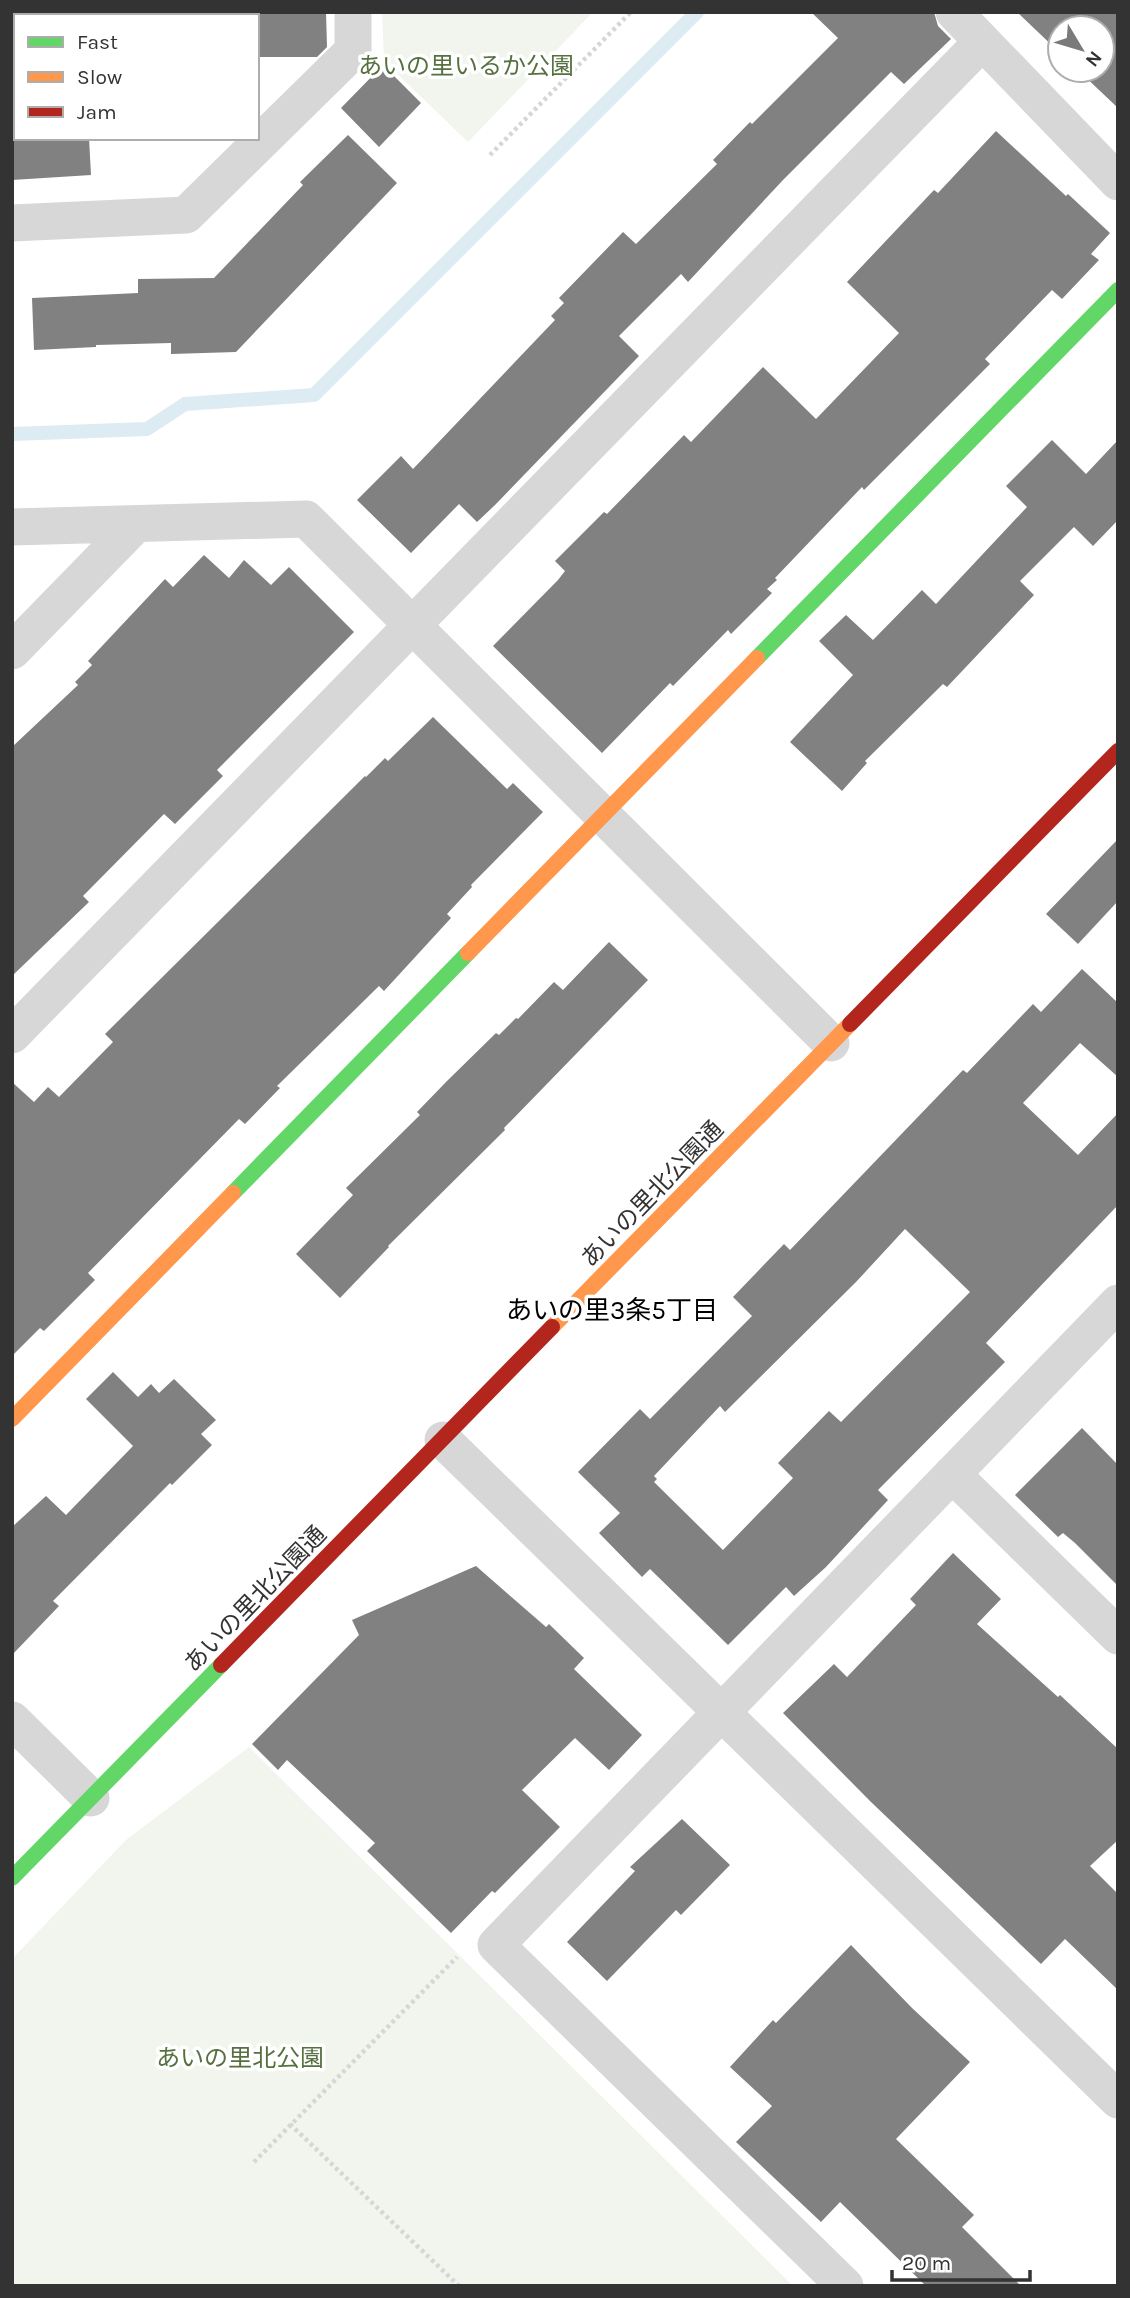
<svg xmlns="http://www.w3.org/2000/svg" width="1130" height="2298" font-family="Karla,'Noto Sans JP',sans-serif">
	<rect width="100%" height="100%" fill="#fff"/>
	<path fill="#f1f5ed" d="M 382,12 L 593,12 L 468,142 L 384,61 Z
		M 249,1747 L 793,2286 L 12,2286 L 12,1959 L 126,1840 Z"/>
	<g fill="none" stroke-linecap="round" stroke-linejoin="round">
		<path stroke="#ddebf3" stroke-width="14" d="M 12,434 L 147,429 L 185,404 L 314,395 L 697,12"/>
	</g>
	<path fill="#818181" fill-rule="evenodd" d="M 257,12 L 326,12 L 327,47 L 317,57 L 257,57 Z
		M 811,12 L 934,12 L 938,26 L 951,39 L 904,84 L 891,72 L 783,180 L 688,282 L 681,274 L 619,336 L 639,356 L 495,505 L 477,522 L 459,504 L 411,553 L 357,500 L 401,456 L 413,469 L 555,320 L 551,316 L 564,303 L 559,298 L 623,232 L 636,244 L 717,164 L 713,160 L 750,122 L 752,124 L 838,38 Z
		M 1017,12 L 1118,12 L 1118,108 L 1078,70 L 1102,70 L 1102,28 L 1060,28 L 1060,53 Z
		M 383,65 L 421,103 L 379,147 L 341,108 Z
		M 996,131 L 1066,196 L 1068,194 L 1110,233 L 1091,254 L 1099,260 L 1062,299 L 1052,290 L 985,359 L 990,364 L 864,490 L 862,487 L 775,578 L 777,580 L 767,589 L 772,593 L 731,634 L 728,630 L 673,686 L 670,683 L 602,753 L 493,646 L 558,580 L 565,571 L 555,561 L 604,512 L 607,514 L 684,435 L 691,442 L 763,367 L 816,419 L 899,333 L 847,282 L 934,190 L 938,193 Z
		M 348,135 L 397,183 L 236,352 L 171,354 L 171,343 L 96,345 L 96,347 L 34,350 L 32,298 L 138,293 L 138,279 L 214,278 L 303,185 L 300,182 Z
		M 12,138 L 89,138 L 91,175 L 12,180 Z
		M 1052,440 L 1086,474 L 1118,440 L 1118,520 L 1093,546 L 1074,527 L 1020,581 L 1034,595 L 947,687 L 943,684 L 865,761 L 867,763 L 842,791 L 790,742 L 853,675 L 819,641 L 846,615 L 873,640 L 922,590 L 936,604 L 1027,507 L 1006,486 Z
		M 204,555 L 229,578 L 244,560 L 271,585 L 289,567 L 354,632 L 217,770 L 223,776 L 175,824 L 164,814 L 83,896 L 89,902 L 12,976 L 12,747 L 78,685 L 75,682 L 92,665 L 88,661 L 165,579 L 173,587 Z
		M 433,717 L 507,789 L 513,783 L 543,812 L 471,885 L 472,887 L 447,914 L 451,918 L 384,991 L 379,986 L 277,1086 L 280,1088 L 245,1124 L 239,1119 L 88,1273 L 95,1280 L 44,1331 L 40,1328 L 12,1356 L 12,1082 L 34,1102 L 48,1087 L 59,1097 L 113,1042 L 105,1034 L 365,776 L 366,777 L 385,758 L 388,761 Z
		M 1118,839 L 1118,901 L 1078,944 L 1046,914 Z
		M 609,942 L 648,980 L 504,1128 L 505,1130 L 388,1246 L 389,1247 L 340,1298 L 296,1254 L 353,1195 L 346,1188 L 420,1115 L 417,1112 L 447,1081 L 496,1033 L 499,1035 L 516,1018 L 518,1019 L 554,982 L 563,990 Z
		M 1082,969 L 1118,1003 L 1118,1077 L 1080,1043 L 1023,1103 L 1078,1155 L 1118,1113 L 1118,1205 L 986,1343 L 1005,1362 L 878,1490 L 888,1500 L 826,1567 L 794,1596 L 786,1587 L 728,1645 L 650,1569 L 642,1577 L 599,1533 L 620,1513 L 578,1472 L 640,1409 L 650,1419 L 752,1316 L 733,1297 L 784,1244 L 790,1250 L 963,1070 L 967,1073 L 1033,1004 L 1041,1012 ZM 905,1229 L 970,1292 L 841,1422 L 829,1411 L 778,1463 L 793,1478 L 723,1550 L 654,1482 L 657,1479 L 654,1476 L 720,1406 L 725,1412 L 856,1282 Z
		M 113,1372 L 138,1397 L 151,1384 L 159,1393 L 174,1379 L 216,1420 L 201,1434 L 212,1445 L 172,1485 L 170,1483 L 53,1601 L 59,1606 L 12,1655 L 12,1527 L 46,1496 L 66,1515 L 133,1446 L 86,1399 Z
		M 1082,1428 L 1118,1465 L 1118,1586 L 1075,1543 L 1063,1533 L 1058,1537 L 1015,1495 Z
		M 953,1553 L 1001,1599 L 977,1624 L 1058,1697 L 1060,1695 L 1118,1749 L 1118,1840 L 1090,1866 L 1118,1894 L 1118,1990 L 1065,1939 L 1041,1964 L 871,1802 L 783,1713 L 834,1664 L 847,1677 L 916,1605 L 910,1599 Z
		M 476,1566 L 546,1627 L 549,1624 L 584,1658 L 574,1669 L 642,1735 L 609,1770 L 575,1738 L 522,1790 L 560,1827 L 495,1893 L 492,1891 L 451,1933 L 367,1851 L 375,1843 L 287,1760 L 278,1770 L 252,1744 L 359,1635 L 352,1620 Z
		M 682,1819 L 730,1865 L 681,1915 L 676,1910 L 607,1981 L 567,1942 L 635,1871 L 630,1867 Z
		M 851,1945 L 912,2008 L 970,2062 L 896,2139 L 974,2215 L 962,2227 L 1021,2286 L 926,2286 L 840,2202 L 821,2222 L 736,2142 L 772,2106 L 730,2067 L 773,2020 L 776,2023 Z"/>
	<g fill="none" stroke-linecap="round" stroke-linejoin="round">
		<path stroke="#d6d6d6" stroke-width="4.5" stroke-dasharray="3.5 3.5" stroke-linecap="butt" d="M 490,155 L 631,12
			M 290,2124 L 459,2286
			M 254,2162 L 457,1957"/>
		<path stroke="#d7d7d7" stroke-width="37" d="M 954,12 L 1118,182
			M 12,223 L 186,215 L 353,51 L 353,12
			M 12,527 L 306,519 L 831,1043
			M 12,651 L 136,524
			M 12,1035 L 982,42
			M 443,1440 L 1118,2100
			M 952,1474 L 1118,1636
			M 12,1720 L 91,1798
			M 845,2286 L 496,1945 L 1118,1303"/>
		<path stroke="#63d668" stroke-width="16" d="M 757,658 L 1118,290
			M 233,1193 L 468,953
			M 12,1878 L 221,1665"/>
		<path stroke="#ff974d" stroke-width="16" d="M 468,953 L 757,658
			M 552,1327 L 850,1024
			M 12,1419 L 233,1193"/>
		<path stroke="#b3261e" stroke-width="16" d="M 850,1024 L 1118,751
			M 221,1665 L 552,1327"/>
	</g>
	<g text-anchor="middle" stroke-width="7" stroke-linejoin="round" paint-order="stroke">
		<g font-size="24" fill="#56703f" stroke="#fff">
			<text x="466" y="74">あいの里いるか公園</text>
			<text x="240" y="2066">あいの里北公園</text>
		</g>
		<g font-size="24" fill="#333" stroke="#fff">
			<text transform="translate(652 1194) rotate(-46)" y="8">あいの里北公園通</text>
			<text transform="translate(255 1599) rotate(-46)" y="8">あいの里北公園通</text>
		</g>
		<g font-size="26" fill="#000" stroke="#fff">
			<text x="612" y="1319">あいの里3条5丁目</text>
		</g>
	</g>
	<rect width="1130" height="2298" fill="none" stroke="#333333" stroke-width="28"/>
	<rect x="14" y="14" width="245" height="126" fill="#ffffff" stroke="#adadad" stroke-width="2"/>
	<rect x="28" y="37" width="35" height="10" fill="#63d668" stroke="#adadad" stroke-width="2"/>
	<text x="77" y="49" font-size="21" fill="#333333">Fast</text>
	<rect x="28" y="72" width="35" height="10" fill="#ff974d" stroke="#adadad" stroke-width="2"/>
	<text x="77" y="84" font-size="21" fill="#333333">Slow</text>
	<rect x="28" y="107" width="35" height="10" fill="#b3261e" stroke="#adadad" stroke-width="2"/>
	<text x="77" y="119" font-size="21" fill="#333333">Jam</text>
	<g transform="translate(1081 49) rotate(128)"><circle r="33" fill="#ffffff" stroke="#adadad" stroke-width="2"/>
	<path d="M0-5L12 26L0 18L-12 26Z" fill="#7a7a7a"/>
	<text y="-10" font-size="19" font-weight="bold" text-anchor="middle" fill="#333333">N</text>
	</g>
	<path d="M892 2270v10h138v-10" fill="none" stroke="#333333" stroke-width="3.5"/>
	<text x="902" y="2270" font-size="21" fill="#333333" stroke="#ffffff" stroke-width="5" paint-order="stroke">20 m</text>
</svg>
